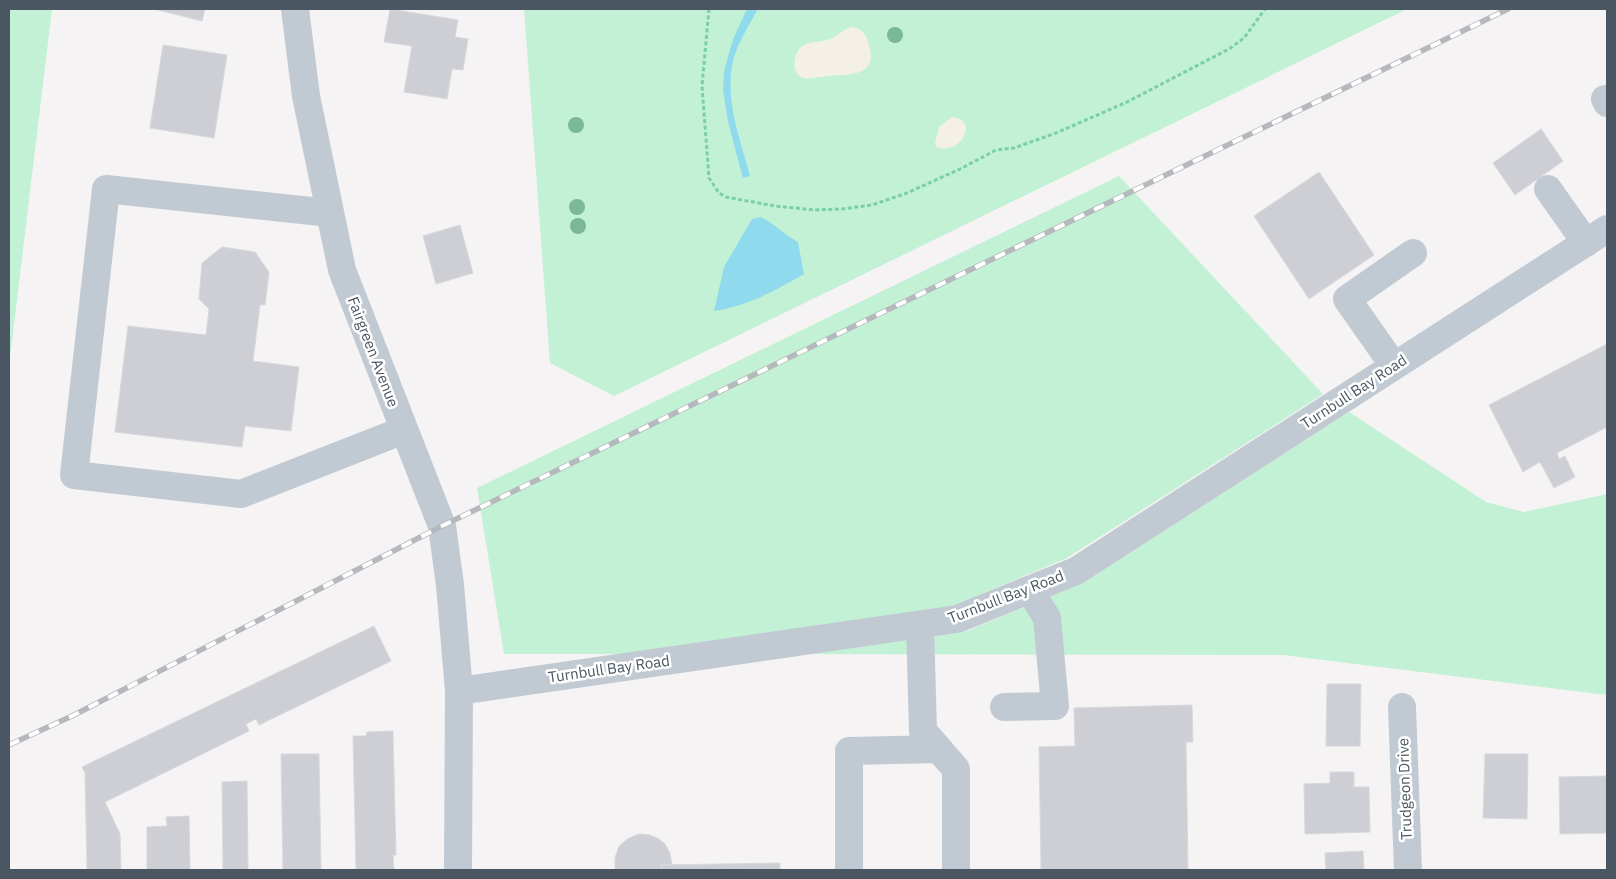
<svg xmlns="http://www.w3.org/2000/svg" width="1616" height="879" font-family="'IBM Plex Sans',sans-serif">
	<rect width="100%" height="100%" fill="#f5f3f3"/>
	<path fill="#c3f1d5" d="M 9,9 L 52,9 L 9,366 Z
		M 524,9 L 1407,9 L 614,396 L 550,363 Z
		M 1119,176 L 1323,394 L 1067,558 L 952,606 L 618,654 L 504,654 L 477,488 Z
		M 1349,412 L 1486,502 L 1524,512 L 1607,494 L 1607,695 L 1283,655 L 811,654 L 964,632 L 1083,583 Z"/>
	<path fill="#f5f0e5" d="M 853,27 C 862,29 866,34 868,42 C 882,81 843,73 819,77 C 813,78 807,80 801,77 C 791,72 794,53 801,47 C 810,40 820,43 830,39 C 840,35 842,29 853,27 Z
		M 952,117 C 980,119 961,156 937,147 L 935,143 L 939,127 Z"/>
	<path fill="#90daee" d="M 747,9 L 758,9 C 750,23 741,38 735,54 C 722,93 740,138 750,176 L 743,178 L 728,122 L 723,90 L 724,72 L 729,53 L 734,37 Z
		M 760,217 C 773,222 784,235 798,242 L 804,274 C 775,291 747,306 714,311 L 724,267 L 752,219 Z"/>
	<path fill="#cdcfd5" stroke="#d7d9de" d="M 154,9 L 205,9 L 202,21 Z
		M 390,9 L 458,20 L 455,37 L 468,39 L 463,70 L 452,69 L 447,99 L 404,92 L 412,46 L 384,42 Z
		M 163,45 L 227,55 L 214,138 L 150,128 Z
		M 1541,129 L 1563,161 L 1515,195 L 1493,163 Z
		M 1319,172 L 1374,255 L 1309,299 L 1254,216 Z
		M 460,225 L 473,273 L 436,284 L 423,236 Z
		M 222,247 L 255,252 L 269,272 L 265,305 L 260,305 L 253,361 L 299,367 L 291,431 L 245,426 L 242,447 L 115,432 L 128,326 L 206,335 L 209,309 L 199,299 L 202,263 Z
		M 1607,344 L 1607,427 L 1557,453 L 1559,459 L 1565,456 L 1575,477 L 1554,488 L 1540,462 L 1523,472 L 1489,405 Z
		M 374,626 L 391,661 L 259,725 L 256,719 L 246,724 L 249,731 L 105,802 L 120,834 L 121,870 L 87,870 L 85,773 L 82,767 Z
		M 1327,684 L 1361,684 L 1360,746 L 1326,746 Z
		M 1192,705 L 1193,742 L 1186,742 L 1188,870 L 1041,870 L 1039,747 L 1075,746 L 1074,708 Z
		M 393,731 L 396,855 L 393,855 L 394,870 L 356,870 L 353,736 L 366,736 L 367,732 Z
		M 281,754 L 319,754 L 321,870 L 283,870 Z
		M 1485,754 L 1528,754 L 1527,819 L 1483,818 Z
		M 1330,772 L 1354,772 L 1354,787 L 1369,787 L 1370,832 L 1305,834 L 1304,784 L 1330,783 Z
		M 1607,776 L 1607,833 L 1560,834 L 1559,777 Z
		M 247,781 L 248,870 L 223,870 L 222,782 Z
		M 189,816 L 190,870 L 147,870 L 147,827 L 167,826 L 166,817 Z
		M 639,834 L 650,835 L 659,839 L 665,844 L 670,853 L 672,865 L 661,865 L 661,870 L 615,870 L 615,858 L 619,846 L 629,838 Z
		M 1363,851 L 1364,870 L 1326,870 L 1325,853 Z
		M 780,863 L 780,870 L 661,870 L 661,865 Z"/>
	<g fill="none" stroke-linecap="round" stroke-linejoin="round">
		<path stroke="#7ad0a6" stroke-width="3" stroke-dasharray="4 2.5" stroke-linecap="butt" d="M 709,9 L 702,86 L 709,178 L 719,193 L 726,197 L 775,206 L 815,210 L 842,209 L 872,205 L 907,193 L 960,169 L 996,150 L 1014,148 L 1056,133 L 1127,102 L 1229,49 L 1244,38 L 1265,9"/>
		<path stroke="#c1cad2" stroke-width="28" d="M 295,9 L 306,96 L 342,270 L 442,526 L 450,585 L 459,691 L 458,870
			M 1605,99 L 1607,103
			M 1548,189 L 1586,243
			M 330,213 L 106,189 L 74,475 L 241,494 L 404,430
			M 1394,366 L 1347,299 L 1413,253
			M 920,625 L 923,731 L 956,769 L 956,870
			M 459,691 L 957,619 L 1076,571 L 1607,229
			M 1004,707 L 1055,706 L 1047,618 L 1030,590
			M 1402,707 L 1408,870
			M 849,870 L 849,751 L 938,749"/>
		<g stroke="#b5b8bd" stroke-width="5.5">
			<path id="rail" d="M 9,745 L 74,715 L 442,526 L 1508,9"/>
		</g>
		<use href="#rail" stroke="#fff" stroke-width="4" stroke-dasharray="11" stroke-linecap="butt"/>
	</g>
	<g fill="#7bb799">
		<circle cx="895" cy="35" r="8"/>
		<circle cx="576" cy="125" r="8"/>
		<circle cx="577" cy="207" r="8"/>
		<circle cx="578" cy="226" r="8"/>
	</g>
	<g text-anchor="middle" stroke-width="5" stroke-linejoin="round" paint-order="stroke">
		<g font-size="15" fill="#4a5661" stroke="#fff">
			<text transform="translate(373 352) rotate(69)" y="5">Fairgreen Avenue</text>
			<text transform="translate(1354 392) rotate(-33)" y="5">Turnbull Bay Road</text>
			<text transform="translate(1006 597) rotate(-21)" y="5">Turnbull Bay Road</text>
			<text transform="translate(609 669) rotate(-8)" y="5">Turnbull Bay Road</text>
			<text transform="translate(1405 789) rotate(-92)" y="5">Trudgeon Drive</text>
		</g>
	</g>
	<rect width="1616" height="879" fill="none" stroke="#4a5661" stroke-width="20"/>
</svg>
